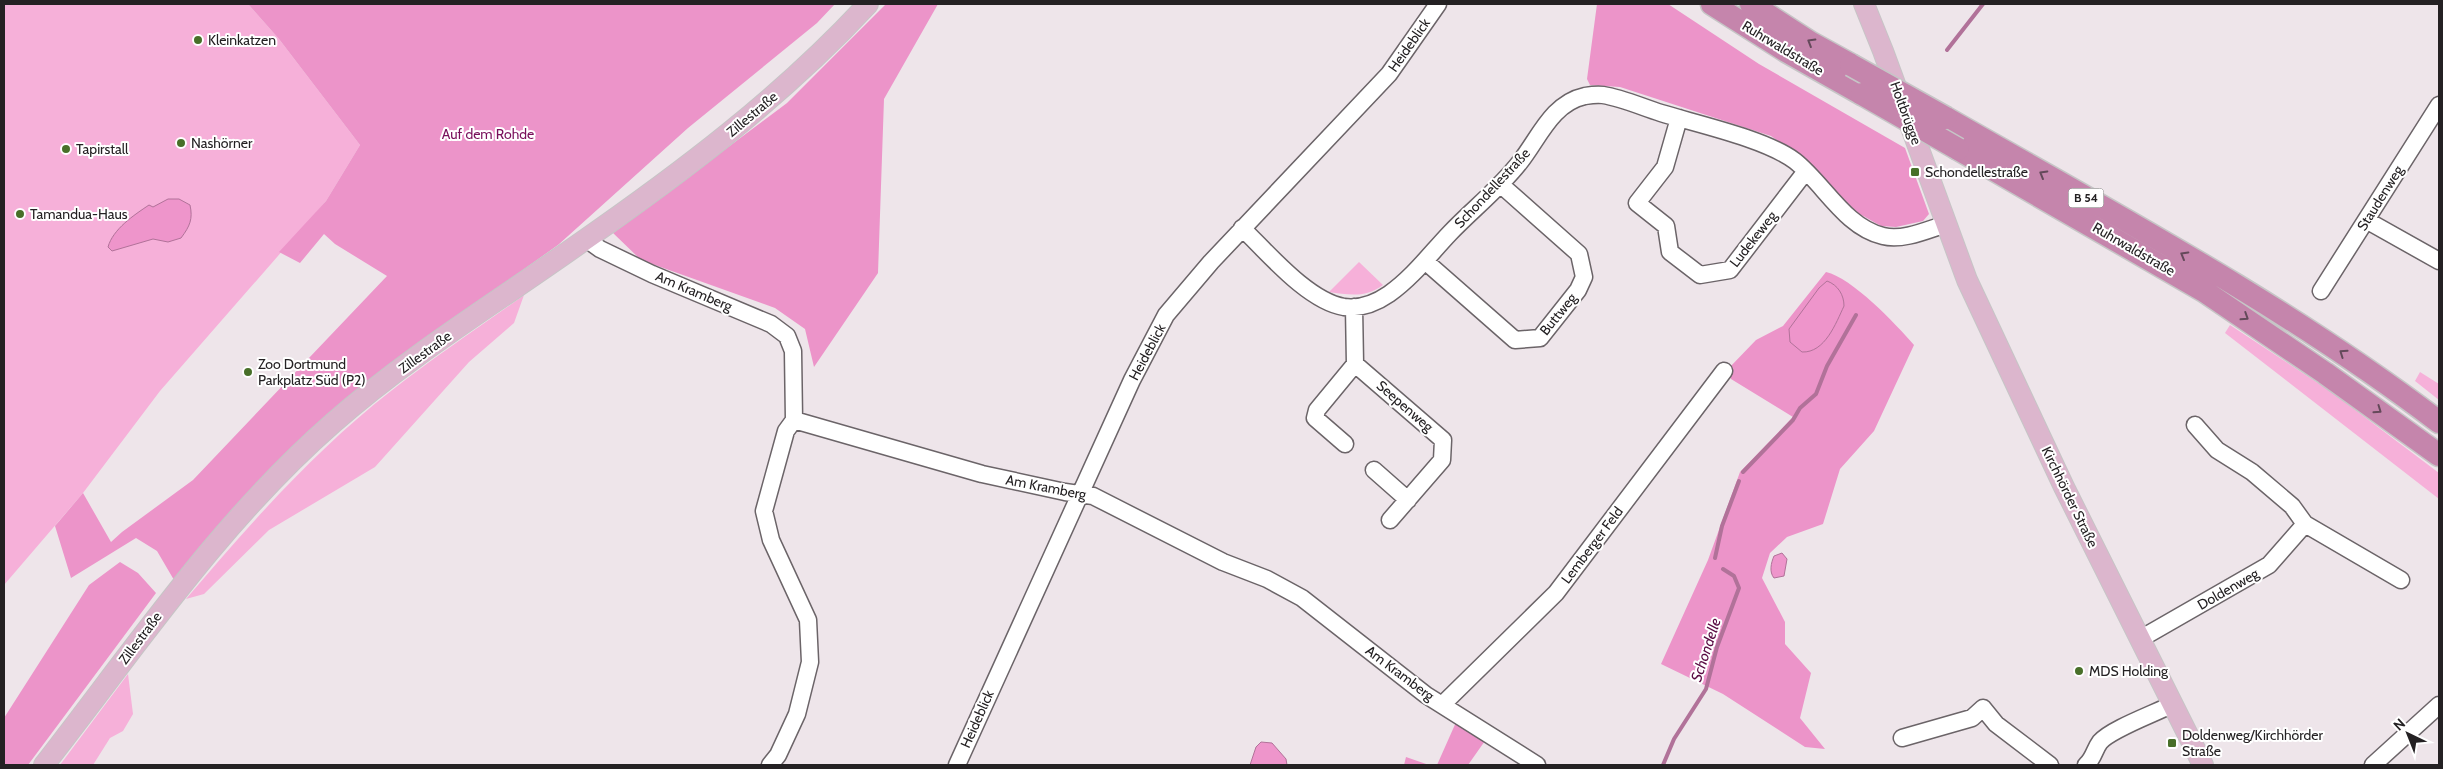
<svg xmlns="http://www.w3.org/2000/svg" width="2443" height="769" font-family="Cabin,sans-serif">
	<rect width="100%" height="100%" fill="#eee5ea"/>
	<path fill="#f6b0d9" d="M 4,4 L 248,4 L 279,39 L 360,145 L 326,201 L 160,391 L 83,493 L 4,585 Z
		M 1359,262 L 1383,285 C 1366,298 1349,295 1329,292 Z
		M 524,295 L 514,323 L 469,362 L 375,467 L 269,530 L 204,594 L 186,599 C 249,525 314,451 391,391 C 434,357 480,327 524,295 Z
		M 2230,325 L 2330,391 L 2439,473 L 2439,499 L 2225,333 Z
		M 2420,372 L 2439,384 L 2439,400 L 2415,381 Z
		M 128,674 L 133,714 L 123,731 L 110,738 L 93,765 L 60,765 Z"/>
	<path fill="#ec94c9" d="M 248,4 L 835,4 L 817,23 L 688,128 L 558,245 L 439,330 L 174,580 L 157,551 L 136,538 L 71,578 L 55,526 L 83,493 L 111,542 L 122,532 L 193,480 L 387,276 L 335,244 L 324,234 L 300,263 L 279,252 L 326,201 L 360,145 L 279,39 Z
		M 886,4 L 938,4 L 884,99 L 878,273 L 814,367 L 805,329 L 775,308 L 641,260 L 613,233 L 787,103 Z
		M 1597,4 L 1668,4 L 1759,64 L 1905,148 L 1929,214 L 1923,221 L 1896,227 L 1881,226 L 1858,213 L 1798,155 L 1771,136 L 1620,87 L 1590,85 L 1587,79 Z
		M 1826,272 C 1852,278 1895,323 1914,345 L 1874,431 L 1840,469 L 1823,524 L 1787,537 L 1770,553 L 1762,578 L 1785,622 L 1785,644 L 1811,673 L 1800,718 L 1825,749 L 1805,747 L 1723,694 L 1661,664 L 1708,560 L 1740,472 L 1793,417 L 1731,379 L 1729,368 L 1756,340 L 1783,326 Z
		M 120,562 L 138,573 L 156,593 L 28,765 L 4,765 L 4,718 L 89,585 Z
		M 1457,720 L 1487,738 L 1468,765 L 1437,765 Z
		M 1406,757 L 1429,765 L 1404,765 Z"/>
	<path fill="#ee95cb" stroke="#b17299" d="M 168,199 L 179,199 L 190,205 C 193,219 190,226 181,238 L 168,242 L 153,239 L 112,251 L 108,247 C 113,229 134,215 149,205 L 153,207 Z
		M 1827,281 C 1838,285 1844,295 1844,306 C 1836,323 1825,353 1802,352 L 1790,342 L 1789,329 L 1819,288 Z
		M 1782,553 L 1787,559 L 1784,576 L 1774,578 C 1769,572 1771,563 1774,556 Z
		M 1261,742 L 1272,743 L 1286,759 L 1287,765 L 1250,765 L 1256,747 Z"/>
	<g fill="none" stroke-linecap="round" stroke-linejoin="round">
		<path stroke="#b17299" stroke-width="4" d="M 1947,50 L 1983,4
			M 1743,472 L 1793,420 L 1800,408 L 1816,394 L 1827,366 L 1856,315
			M 1715,558 L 1722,526 L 1739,481
			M 1663,765 L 1674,739 L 1706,689 L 1717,647 L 1739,588 L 1734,576 L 1723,569"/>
		<g stroke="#6b6468" stroke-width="19">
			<path id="minor" d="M 1679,118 L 1665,167 L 1637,203 L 1666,226 L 1670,252 L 1700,275 L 1730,270 L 1806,171
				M 2366,220 L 2439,261
				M 1242,228 C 1268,253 1308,301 1344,307 C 1360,309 1376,303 1389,294 C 1413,277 1430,254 1450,233 C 1473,209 1500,188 1520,162 C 1539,138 1552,103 1585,96 C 1591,95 1597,94 1603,95 C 1622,98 1642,107 1661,113 C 1697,124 1766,139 1795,161 C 1824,184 1845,227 1883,236 C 1903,241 1927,230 1946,224
				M 586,239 L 600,249 L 652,274 L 771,324 L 787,336 L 793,351 L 794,420
				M 1425,261 L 1515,340 L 1540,338 L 1578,290 L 1584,277 L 1579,254 L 1500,184
				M 2321,291 L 2439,105
				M 1355,364 L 1443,440 L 1442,460 L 1390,520
				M 794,420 L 982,474 L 1065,492 L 1093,496 L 1223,562 L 1267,579 L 1302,598 L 1426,695 L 1537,765
				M 2195,425 L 2217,450 L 2252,472 L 2292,506 L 2305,524 L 2401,580
				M 1345,444 L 1315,418 L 1317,410 L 1355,364 L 1354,307
				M 1374,470 L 1408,500
				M 2140,639 L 2269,565 L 2305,524
				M 1443,704 L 1556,593 L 1724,371
				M 1902,738 L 1972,718 L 1983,708 L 1996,724 L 2050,765
				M 770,765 L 778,755 L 797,714 L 810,662 L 808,620 L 771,540 L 764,511 L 786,431 L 794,420
				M 957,765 L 1132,380 L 1166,315 L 1211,262 L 1389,74 L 1438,4
				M 2086,765 C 2094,758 2094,750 2100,742 C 2111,729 2156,713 2173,704
				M 2373,765 L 2439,705"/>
		</g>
		<g stroke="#c6c5c6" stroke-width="22">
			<path id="major" d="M 1864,4 L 1883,51 L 1967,280 L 2064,487 L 2203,765
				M 44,765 C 136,647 219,523 333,423 C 408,357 494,304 576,246 C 681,173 781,98 868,4"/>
		</g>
		<g stroke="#c6c5c6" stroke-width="25">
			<path id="highway" d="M 1712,4 L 1786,51 L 1862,94
				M 1751,4 L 1811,43 L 1851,65
				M 1946,118 C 2114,214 2285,305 2439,422
				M 1958,149 L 2204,291 L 2325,373 L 2439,455"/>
		</g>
		<use href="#minor" stroke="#fff" stroke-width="16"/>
		<use href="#major" stroke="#dcb6cd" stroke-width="20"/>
		<use href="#highway" stroke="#c585ac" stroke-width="22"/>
		<g stroke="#c6c5c6" stroke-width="25" stroke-linecap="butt">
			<path id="highway-bridge" d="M 1851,65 L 1946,118
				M 1862,94 L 1958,149"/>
		</g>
		<use href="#highway-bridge" stroke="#c585ac" stroke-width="22"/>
	</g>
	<defs><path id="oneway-chevron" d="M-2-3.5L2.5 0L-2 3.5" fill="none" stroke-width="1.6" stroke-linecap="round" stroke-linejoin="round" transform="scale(1.25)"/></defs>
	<g stroke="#64495a">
		<use href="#oneway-chevron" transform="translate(1811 42) rotate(-149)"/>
		<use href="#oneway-chevron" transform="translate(2043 174) rotate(-150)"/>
		<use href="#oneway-chevron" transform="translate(2184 255) rotate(-150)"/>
		<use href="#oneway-chevron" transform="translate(2245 317) rotate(33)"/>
		<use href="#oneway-chevron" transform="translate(2343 353) rotate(-145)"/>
		<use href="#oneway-chevron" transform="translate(2378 410) rotate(35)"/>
	</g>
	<g fill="#486f29" stroke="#fff" stroke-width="2">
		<circle cx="198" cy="40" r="5"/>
		<circle cx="181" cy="143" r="5"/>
		<circle cx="66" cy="149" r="5"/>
		<rect x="1910" y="167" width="10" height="10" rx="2.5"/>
		<circle cx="20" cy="214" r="5"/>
		<circle cx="248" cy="372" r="5"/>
		<circle cx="2079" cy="671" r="5"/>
		<rect x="2167" y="738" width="10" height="10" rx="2.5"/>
	</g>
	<g text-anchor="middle" stroke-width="4" stroke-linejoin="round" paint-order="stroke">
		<rect fill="#fff" stroke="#666465" stroke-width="1" x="2068.5" y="188.5" width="35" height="19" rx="4"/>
		<g font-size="12" font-weight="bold" fill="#242123">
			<text x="2086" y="202">B 54</text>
		</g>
		<g font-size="14" fill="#242123" stroke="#fff" text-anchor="start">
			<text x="208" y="45">Kleinkatzen</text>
			<text x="191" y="148">Nashörner</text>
			<text x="76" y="154">Tapirstall</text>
			<text x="1925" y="177">Schondellestraße</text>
			<text x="30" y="219">Tamandua-Haus</text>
			<text x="258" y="369">Zoo Dortmund<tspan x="258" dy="16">Parkplatz Süd (P2)</tspan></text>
			<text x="2089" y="676">MDS Holding</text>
			<text x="2182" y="740">Doldenweg/Kirchhörder<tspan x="2182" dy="16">Straße</tspan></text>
		</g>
		<g font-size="14" fill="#242123" stroke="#fff">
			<text transform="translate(1409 45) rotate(-55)" y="5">Heideblick</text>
			<text transform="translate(1783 48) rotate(31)" y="5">Ruhrwaldstraße</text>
			<text transform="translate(1906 113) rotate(70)" y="5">Holtbrügge</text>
			<text transform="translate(752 114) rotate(-40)" y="5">Zillestraße</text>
			<text transform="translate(1492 188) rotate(-47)" y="5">Schondellestraße</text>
			<text transform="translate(2380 198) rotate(-58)" y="5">Staudenweg</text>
			<text transform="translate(1753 239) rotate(-52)" y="5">Ludekeweg</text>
			<text transform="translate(2134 249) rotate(30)" y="5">Ruhrwaldstraße</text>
			<text transform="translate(694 291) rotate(23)" y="5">Am Kramberg</text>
			<text transform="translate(1558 314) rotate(-51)" y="5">Buttweg</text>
			<text transform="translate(425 352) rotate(-36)" y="5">Zillestraße</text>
			<text transform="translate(1147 352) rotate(-62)" y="5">Heideblick</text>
			<text transform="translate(1405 406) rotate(41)" y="5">Seepenweg</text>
			<text transform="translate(1046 487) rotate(11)" y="5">Am Kramberg</text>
			<text transform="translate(2070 497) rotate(64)" y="5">Kirchhörder Straße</text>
			<text transform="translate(1592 545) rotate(-53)" y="5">Lemberger Feld</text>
			<text transform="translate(2228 589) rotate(-30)" y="5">Doldenweg</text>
			<text transform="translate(140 638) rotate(-53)" y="5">Zillestraße</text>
			<text transform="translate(1400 673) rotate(37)" y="5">Am Kramberg</text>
			<text transform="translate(977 719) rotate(-66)" y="5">Heideblick</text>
		</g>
		<g font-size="14" fill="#79105b" stroke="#fff">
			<text x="488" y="139">Auf dem Rohde</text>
		</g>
		<g font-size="15" font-style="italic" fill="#590a42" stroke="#fff">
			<text transform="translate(1706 650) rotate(-72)" y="5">Schondelle</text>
		</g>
	</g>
	<rect width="2443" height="769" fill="none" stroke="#242123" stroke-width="10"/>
	<g transform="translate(2408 734) rotate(317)" stroke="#ffffff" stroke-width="4" paint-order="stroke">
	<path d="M0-4L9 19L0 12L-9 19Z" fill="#242123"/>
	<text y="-8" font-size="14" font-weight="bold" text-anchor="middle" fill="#242123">N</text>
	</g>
</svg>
